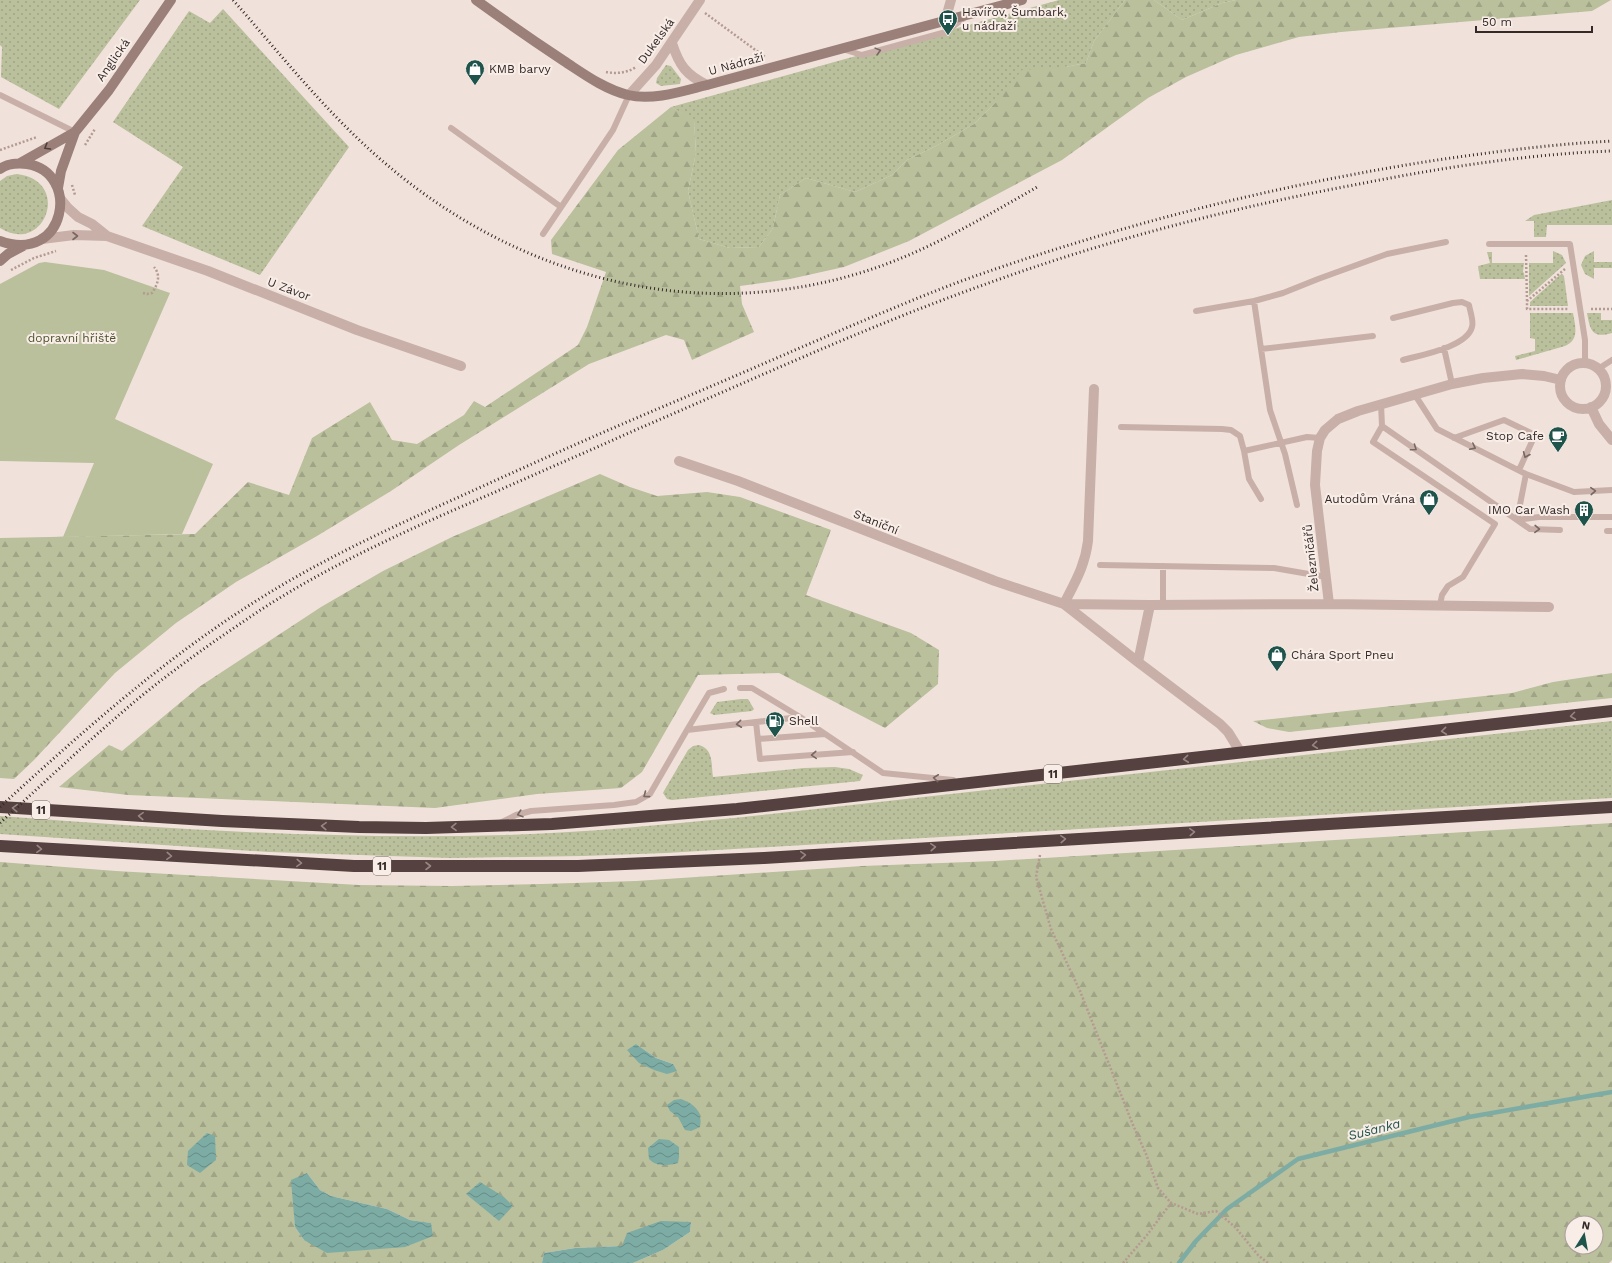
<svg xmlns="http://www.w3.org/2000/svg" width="1612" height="1263" font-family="'Work Sans',sans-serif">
	<defs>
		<pattern id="grass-dots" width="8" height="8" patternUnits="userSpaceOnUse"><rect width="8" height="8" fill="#babf9c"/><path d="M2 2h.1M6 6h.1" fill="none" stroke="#a0a486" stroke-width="1.8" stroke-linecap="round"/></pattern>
		<pattern id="forest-firs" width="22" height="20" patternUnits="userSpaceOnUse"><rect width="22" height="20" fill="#babf9c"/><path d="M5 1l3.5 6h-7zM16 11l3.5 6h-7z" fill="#a0a486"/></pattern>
		<pattern id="water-waves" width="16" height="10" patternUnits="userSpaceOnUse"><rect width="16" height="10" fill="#7caca4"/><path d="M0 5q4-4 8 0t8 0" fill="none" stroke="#668c86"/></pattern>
	</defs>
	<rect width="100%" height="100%" fill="#f0e2db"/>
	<path fill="url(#grass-dots)" d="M 0,0 L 140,0 L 59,109 L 1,77 L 2,47 L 0,45 Z
		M 1059,0 L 1125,0 L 1094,41 L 1086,63 L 1065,67 L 996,102 L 974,124 L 936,146 L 907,160 L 892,175 L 855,192 L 806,178 L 780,195 L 773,228 L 759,247 L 730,248 L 699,239 L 688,191 L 696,153 L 694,120 L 671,107 Z
		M 1154,0 L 1236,0 L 1222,3 L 1182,20 Z
		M 223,9 L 349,147 L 260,275 L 142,226 L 183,167 L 113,122 L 189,11 L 210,23 Z
		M 666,65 L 671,66 L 681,79 L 680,84 L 661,86 L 656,83 L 657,78 Z
		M 17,174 C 73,181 44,256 0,228 L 0,181 L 7,176 Z
		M 1612,200 L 1612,225 L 1547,225 L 1546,237 L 1534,237 L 1534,221 L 1525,221 L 1534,215 Z
		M 1553,251 L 1562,255 L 1566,263 L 1529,296 L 1529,263 L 1553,263 Z
		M 1594,251 L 1594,262 L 1612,262 L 1612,268 L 1594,268 L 1594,279 L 1585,274 L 1581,265 L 1585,256 Z
		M 1487,252 L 1492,252 L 1492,263 L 1524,263 L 1523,272 L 1524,273 L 1525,279 L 1480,279 L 1478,266 L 1490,263 Z
		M 1560,275 L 1562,274 L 1564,276 L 1568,306 L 1530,306 L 1530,302 Z
		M 1530,313 L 1573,313 C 1575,325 1580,340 1565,346 L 1516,360 L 1515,356 L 1535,351 L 1535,339 L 1530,338 Z
		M 1587,313 L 1601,313 L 1601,320 L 1612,320 L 1612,333 C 1592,339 1590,330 1587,313 Z
		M 741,699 L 748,699 L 754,709 L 752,711 L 714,715 L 710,713 L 717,702 Z
		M 1612,721 L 1612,798 L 666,853 L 583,856 L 450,858 L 269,852 L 0,834 L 0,816 C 168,829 337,840 505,835 C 582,833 658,825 734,818 Z
		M 699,745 C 714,749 711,765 713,777 L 804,768 L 835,767 L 849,769 L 863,775 L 860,781 L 672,800 L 667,799 L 663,793 L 664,791 L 688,750 L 693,746 Z"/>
	<path fill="url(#forest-firs)" fill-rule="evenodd" d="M 1125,0 L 1154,0 L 1182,20 L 1222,3 L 1236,0 L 1611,0 L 1592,11 L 1341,32 L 1299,37 L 1236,55 L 1186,77 L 1148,98 L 1062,160 L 909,241 L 844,267 L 790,279 L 740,286 L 742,304 L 754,332 L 692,360 L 684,340 L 666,335 L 589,364 L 459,445 L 391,491 L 317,536 L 236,582 L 176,623 L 115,673 L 34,760 L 14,779 L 0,778 L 0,538 L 195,534 L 248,482 L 289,495 L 312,438 L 370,402 L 392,440 L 417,444 L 464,415 L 474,401 L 485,407 L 578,345 L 587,327 L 606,272 L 552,254 L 551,240 L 618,150 L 671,107 L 694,119 L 696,153 L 688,191 L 699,239 L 730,248 L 759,247 L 773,228 L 780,195 L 806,178 L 855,192 L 892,175 L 907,160 L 936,146 L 974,124 L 996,102 L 1022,70 L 1065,67 L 1086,63 L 1094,41 Z
		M 600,474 L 630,487 L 657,496 L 707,492 L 740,497 L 831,530 L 806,595 L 911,633 L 939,650 L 938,684 L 885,728 L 779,673 L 698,675 L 642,772 L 621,788 L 537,794 L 435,808 L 128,795 L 59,787 L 109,745 L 122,751 L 199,687 L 321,607 L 383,571 L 452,537 Z
		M 1612,673 L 1612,698 L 1289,732 L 1267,728 L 1253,721 L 1512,693 L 1553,682 Z
		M 1612,823 L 1612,1260 L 1609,1263 L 633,1263 L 663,1250 L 690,1232 L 691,1222 L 622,1246 L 575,1248 L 544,1253 L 542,1263 L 0,1263 L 0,862 L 116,871 L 359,885 L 452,886 L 542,884 L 636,881 L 862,866 L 995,861 ZM 636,1044 L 656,1058 L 673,1064 L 654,1070 ZM 307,1173 L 320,1190 L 331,1196 L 387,1209 L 410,1220 L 430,1223 L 304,1240 L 295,1227 L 294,1206 ZM 1572,1223 L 1596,1223 L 1596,1247 L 1572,1247 Z"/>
	<path fill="#babf9c" d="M 45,262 L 104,270 L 170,293 L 115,419 L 213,464 L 182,534 L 63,537 L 94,463 L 0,461 L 0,284 L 39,263 Z"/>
	<path fill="url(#water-waves)" d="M 636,1044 L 656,1058 L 673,1064 L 677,1071 L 667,1074 L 654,1070 L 639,1063 L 627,1050 Z
		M 681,1099 C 694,1104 703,1111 700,1127 L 691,1131 L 685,1130 L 678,1117 L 670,1111 L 667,1105 L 674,1100 Z
		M 207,1133 L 215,1136 L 216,1160 L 200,1173 L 187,1165 L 188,1151 Z
		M 659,1139 L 669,1140 L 679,1147 L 679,1157 L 678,1163 C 666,1166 657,1167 649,1159 L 648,1148 Z
		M 307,1173 L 320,1190 L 331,1196 L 387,1209 L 410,1220 L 431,1223 L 433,1236 L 405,1247 L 327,1253 L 304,1240 L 295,1227 L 291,1180 Z
		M 480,1182 L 504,1197 L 513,1206 L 499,1221 L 466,1194 Z
		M 661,1221 L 691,1222 L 690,1232 L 663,1250 L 633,1263 L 542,1263 L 544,1253 L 575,1248 L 622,1246 L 627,1233 Z"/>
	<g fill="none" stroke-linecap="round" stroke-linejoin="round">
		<path stroke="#7caca4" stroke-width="4.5" d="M 1179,1263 L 1196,1241 L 1227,1209 L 1298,1159 L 1469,1117 L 1612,1092"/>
		<path stroke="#b39a92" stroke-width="2.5" stroke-dasharray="2 2" stroke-linecap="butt" d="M 705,13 L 765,57
			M 606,72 C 616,74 627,73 636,67
			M 85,145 L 95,129
			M 0,150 L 37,137
			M 72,185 L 75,195
			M 1526,255 L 1527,301
			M 1565,269 L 1527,301 L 1527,309 L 1568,309
			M 11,270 L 34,258 L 56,251
			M 143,293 L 147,294 L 152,293 C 158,284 161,275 154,267
			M 1591,309 L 1612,309
			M 1040,855 L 1036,877 L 1051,929 L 1080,991 L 1133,1125 L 1146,1154 L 1158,1188 L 1171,1203
			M 1123,1263 L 1147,1235 L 1171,1203 L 1198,1214 L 1216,1211 L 1235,1227 L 1258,1255 L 1268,1263"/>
		<path stroke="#c8b0a8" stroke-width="6" d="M 842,49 L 862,55 L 946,32 L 964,18
			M 0,95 L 75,132
			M 451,128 L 561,207
			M 543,234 L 613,130 L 629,95
			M 1489,244 L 1570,244 L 1585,340 L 1585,363
			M 1254,301 L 1261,349
			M 1196,311 L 1254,301 L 1283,293 L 1318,279 L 1387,254 L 1446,242
			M 1393,318 L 1453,303 L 1462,302 L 1469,305 C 1470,311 1474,321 1472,327 C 1467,347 1421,355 1403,360
			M 1444,348 L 1452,384
			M 1598,369 L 1612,360
			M 1415,395 L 1437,429 L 1526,474 L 1574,492 L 1612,490
			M 1381,404 L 1382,426 L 1373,442 L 1495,524 L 1463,577 L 1448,586 L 1442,595 L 1440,605
			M 1382,426 L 1517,520 L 1539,517 L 1612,517
			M 1121,427 L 1222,429 L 1231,430 L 1240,436 L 1244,451 L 1249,479 L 1261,499
			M 1454,438 L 1504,420 L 1535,435 L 1519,470
			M 1244,451 L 1307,437 L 1320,438
			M 1526,474 L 1517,520 L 1530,529 L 1560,530
			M 1297,505 L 1285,454 L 1270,410 L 1261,349 L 1373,336
			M 1607,531 L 1612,531
			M 1100,565 L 1274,568 L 1326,577
			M 1163,605 L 1163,566
			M 740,688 L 752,688 L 800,717
			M 756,722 L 760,759 L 853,752
			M 687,730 L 709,693 L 724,689
			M 758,739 L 825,734
			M 500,823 L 516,815 L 531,811 L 614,805 L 636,802 L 650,794 L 687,730 L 800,717 L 883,773 L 953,780"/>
		<path stroke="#c8b0a8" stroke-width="10" d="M 945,21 L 951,0
			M 672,43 C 679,65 686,75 707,85
			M 629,95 L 656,65 L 700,0
			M 60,198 L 68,208 L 78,217 L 92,224 L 107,236 L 208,271 L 357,330 L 461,366
			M 42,239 L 74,235 L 107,236
			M1560 386a23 23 0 1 1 46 0a23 23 0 1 1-46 0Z
			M 1094,389 L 1088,541 C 1085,566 1075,582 1064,604 L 1150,605
			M 1591,407 L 1599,424 L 1612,440
			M 679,461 L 738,481 L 995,581 L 1064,604 L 1138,662
			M 1329,604 L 1549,607
			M 1241,753 L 1228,732 L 1220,724 L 1138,662 L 1150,605 L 1329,604 L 1315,485 L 1317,451 L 1320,438 L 1325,430 L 1338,419 L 1358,411 L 1452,384 L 1483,378 L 1522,374 L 1544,376 L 1561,380"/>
		<path stroke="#9b7f79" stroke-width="10" d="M 476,0 C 505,21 534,41 564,61 C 584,74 604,89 628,95 C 653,101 683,91 707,85 L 1022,0
			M 20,163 L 75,132
			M 0,169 C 8,163 17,163 27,164 C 81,172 67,265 0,241
			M 58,188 L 61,171 L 75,132 L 109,90 L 171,0
			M 0,261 L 8,254 L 23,246"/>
		<path stroke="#55413f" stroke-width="12" d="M 0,807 L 222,821 L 359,827 L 426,828 L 552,824 L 737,809 L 1612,711
			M 0,846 L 354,866 L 578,866 L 764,858 L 1612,807"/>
		<path stroke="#352928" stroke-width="3" stroke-dasharray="1 3" stroke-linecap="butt" d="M 233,0 C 282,56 329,116 386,164 C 516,275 687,323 853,275 C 920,256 979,220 1039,186
			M 0,807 C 83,731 167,656 264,596 C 330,555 399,524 470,492 C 538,461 605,431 674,402 C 731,378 788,353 846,328 C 889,310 933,291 978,275 C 1130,222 1285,183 1444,159 C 1500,151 1556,144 1612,141
			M 0,823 C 46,781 91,738 139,698 C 178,666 220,637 262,609 C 335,562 414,527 493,493 C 542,471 591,450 640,428 C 754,379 868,326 986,284 C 1109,239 1236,207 1364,183 C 1446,167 1529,154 1612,151"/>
	</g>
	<defs><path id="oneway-chevron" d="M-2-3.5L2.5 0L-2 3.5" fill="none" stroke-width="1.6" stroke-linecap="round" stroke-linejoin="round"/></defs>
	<g stroke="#776662">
		<use href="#oneway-chevron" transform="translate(878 51) rotate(-15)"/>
		<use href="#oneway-chevron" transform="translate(75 236)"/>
		<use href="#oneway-chevron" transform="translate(1473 447) rotate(27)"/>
		<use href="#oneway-chevron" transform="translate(1414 448) rotate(35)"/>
		<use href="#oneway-chevron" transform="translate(1526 455) rotate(113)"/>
		<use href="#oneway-chevron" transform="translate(1593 491) rotate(-3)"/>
		<use href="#oneway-chevron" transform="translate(1537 529) rotate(2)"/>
		<use href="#oneway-chevron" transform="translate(739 724) rotate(174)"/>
		<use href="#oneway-chevron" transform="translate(814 755) rotate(176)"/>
		<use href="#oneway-chevron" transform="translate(936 778) rotate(-174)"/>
		<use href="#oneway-chevron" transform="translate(646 795) rotate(143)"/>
		<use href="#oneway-chevron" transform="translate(520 814) rotate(162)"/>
	</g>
	<use stroke="#4e3e3c" href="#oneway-chevron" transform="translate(47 147) rotate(150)"/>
	<g stroke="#968682">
		<use href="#oneway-chevron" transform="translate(1573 716) rotate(173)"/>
		<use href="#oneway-chevron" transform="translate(1444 731) rotate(174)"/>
		<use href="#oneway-chevron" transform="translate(1315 745) rotate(174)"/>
		<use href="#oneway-chevron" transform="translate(1186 759) rotate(174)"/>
		<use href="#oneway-chevron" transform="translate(15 808) rotate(-176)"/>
		<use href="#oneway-chevron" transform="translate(141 816) rotate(-177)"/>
		<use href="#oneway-chevron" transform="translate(324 826) rotate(-177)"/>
		<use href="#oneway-chevron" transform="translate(454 827) rotate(179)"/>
		<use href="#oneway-chevron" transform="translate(1192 832) rotate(-3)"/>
		<use href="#oneway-chevron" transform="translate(1063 839) rotate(-3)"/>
		<use href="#oneway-chevron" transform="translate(933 847) rotate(-4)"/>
		<use href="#oneway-chevron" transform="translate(39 849) rotate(3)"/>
		<use href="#oneway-chevron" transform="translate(803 855) rotate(-4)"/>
		<use href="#oneway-chevron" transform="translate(169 856) rotate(3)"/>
		<use href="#oneway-chevron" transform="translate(299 863) rotate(3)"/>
		<use href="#oneway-chevron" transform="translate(428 866)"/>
	</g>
	<defs>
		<g id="bus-pin" transform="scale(1)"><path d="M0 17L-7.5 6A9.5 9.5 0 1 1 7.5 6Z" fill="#1f544d" stroke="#f8ede7"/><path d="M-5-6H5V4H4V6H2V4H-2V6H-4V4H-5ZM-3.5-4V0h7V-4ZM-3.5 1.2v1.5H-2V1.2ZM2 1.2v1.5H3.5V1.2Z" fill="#fff"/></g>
		<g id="shop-pin" transform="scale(1)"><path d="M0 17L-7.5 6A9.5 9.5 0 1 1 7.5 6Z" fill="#1f544d" stroke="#f8ede7"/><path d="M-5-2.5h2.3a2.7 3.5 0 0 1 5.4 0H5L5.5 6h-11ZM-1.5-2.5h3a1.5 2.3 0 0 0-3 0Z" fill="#fff"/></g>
		<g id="cafe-pin" transform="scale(1)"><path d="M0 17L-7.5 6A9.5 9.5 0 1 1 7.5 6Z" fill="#1f544d" stroke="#f8ede7"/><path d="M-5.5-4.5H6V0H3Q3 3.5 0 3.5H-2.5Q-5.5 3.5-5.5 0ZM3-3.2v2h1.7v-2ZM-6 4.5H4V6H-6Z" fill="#fff"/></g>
		<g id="building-pin" transform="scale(1)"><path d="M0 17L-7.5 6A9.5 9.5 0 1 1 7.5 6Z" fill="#1f544d" stroke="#f8ede7"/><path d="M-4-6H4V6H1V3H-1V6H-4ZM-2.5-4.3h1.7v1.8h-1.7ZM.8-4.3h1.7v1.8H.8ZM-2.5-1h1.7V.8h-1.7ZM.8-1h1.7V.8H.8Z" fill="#fff"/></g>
		<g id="fuel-pin" transform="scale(1)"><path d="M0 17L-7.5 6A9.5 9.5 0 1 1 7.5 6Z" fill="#1f544d" stroke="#f8ede7"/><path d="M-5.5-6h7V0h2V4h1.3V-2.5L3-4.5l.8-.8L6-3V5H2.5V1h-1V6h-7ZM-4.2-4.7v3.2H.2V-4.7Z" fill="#fff"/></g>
	</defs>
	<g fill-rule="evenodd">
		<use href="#bus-pin" x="948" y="19"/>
		<use href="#shop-pin" x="475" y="69"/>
		<use href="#cafe-pin" x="1558" y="436"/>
		<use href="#shop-pin" x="1429" y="499"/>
		<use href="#building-pin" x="1584" y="510"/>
		<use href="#shop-pin" x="1277" y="655"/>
		<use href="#fuel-pin" x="775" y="721"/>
	</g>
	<g text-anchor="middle" stroke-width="4" stroke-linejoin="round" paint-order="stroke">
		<g fill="#f8ede7" stroke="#706461" stroke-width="1">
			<rect x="1044" y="765" width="18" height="18" rx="3"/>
			<rect x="32" y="801" width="18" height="18" rx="3"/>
			<rect x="373" y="857" width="18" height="18" rx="3"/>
		</g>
		<g font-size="11" font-weight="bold" fill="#352928">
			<text x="1053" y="778">11</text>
			<text x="41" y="814">11</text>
			<text x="382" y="870">11</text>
		</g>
		<g font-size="12" fill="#352928" stroke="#f8ede7" text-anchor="start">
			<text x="962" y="16">Havířov, Šumbark,<tspan x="962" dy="14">u nádraží</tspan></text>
			<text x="489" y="73">KMB barvy</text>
			<text x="1544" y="440" text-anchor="end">Stop Cafe</text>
			<text x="1415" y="503" text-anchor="end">Autodům Vrána</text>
			<text x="1570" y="514" text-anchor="end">IMO Car Wash</text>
			<text x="1291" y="659">Chára Sport Pneu</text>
			<text x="789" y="725">Shell</text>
		</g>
		<g font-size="12" fill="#352928" stroke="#f8ede7">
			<text transform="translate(656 41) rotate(-54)" y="4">Dukelská</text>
			<text transform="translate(113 60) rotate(-55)" y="4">Anglická</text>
			<text transform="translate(736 64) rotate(-15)" y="4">U Nádraží</text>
			<text transform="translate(289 289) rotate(21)" y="4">U Závor</text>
			<text transform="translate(876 522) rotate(22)" y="4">Staniční</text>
			<text transform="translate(1311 558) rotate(-96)" y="4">Železničářů</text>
		</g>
		<g font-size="12" fill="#4c522d" stroke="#f8ede7">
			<text x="72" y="342">dopravní hřiště</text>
		</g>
		<g font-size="13" font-style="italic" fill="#1f544d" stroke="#f8ede7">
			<text transform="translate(1374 1129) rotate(-14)" y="5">Sušanka</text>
		</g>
	</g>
	<g transform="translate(1584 1235) rotate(11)"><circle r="19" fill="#f8ede7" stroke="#aa9f9b"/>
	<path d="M0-3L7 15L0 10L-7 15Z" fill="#1f544d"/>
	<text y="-6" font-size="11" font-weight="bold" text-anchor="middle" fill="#352928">N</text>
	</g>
	<path d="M1476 26v6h116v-6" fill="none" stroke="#352928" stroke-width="2"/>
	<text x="1482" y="26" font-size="12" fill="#352928" stroke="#f8ede7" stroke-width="3" paint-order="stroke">50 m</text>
</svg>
